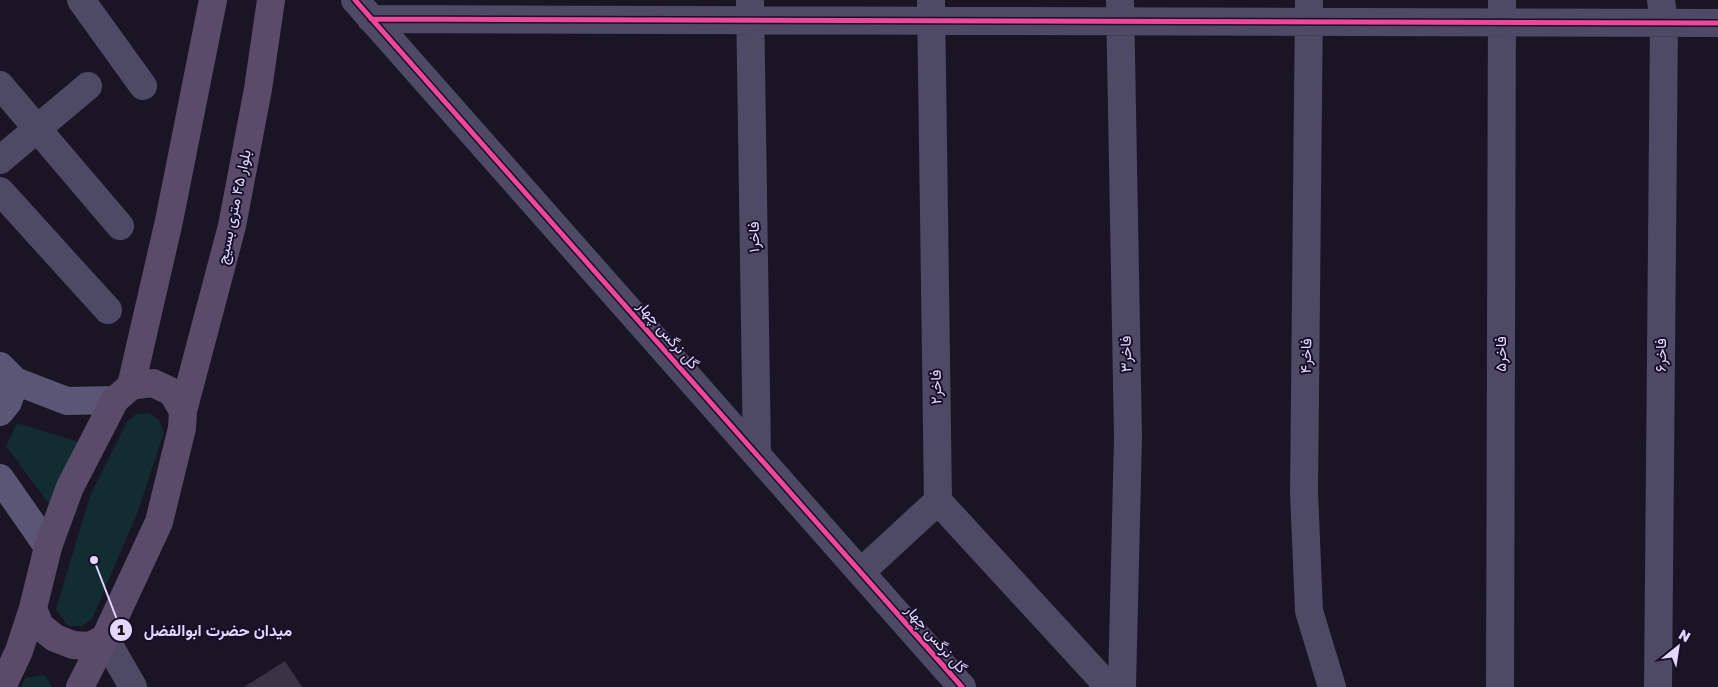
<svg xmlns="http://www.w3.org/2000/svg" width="1718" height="687" font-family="'Golos Text',Vazirmatn,sans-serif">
	<rect width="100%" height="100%" fill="#1a1524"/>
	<path fill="#122c32" d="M 149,413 L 158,419 L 164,432 L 138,511 L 92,619 L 82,626 L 68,626 L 56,609 L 90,496 L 127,422 L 136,414 Z
		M 17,423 L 79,442 L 49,504 L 6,446 Z
		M 45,675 L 52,687 L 21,687 L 25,678 Z"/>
	<path fill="#393346" d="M 285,661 L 302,687 L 244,687 Z"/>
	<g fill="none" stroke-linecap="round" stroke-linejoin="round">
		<path stroke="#4e4965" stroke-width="28" d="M 81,0 L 143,86
			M 355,0 L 962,687
			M 750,0 L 757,455
			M 931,0 L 938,501 L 1109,687
			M 1120,0 L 1128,437 L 1122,687
			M 1309,0 L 1304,492 L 1309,611 L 1332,687
			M 371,19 L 1718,23
			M 0,85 L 120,226
			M 0,160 L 88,86
			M 0,191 L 108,310
			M 861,572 L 938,501
			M 1500,687 L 1502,0
			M 1658,687 L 1664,22 L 1661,0"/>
		<path stroke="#4e4965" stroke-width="28" d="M 105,638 L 133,687"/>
		<path stroke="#5c5676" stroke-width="28" d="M 0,366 L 15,381 L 67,401 L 115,400
			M 0,412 L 8,402 L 15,381
			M 0,478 L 48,547"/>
		<path stroke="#594b69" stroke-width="28" d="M 153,383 L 172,392 L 183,411 L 182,428 L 159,522 L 105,638 L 90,646 L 73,645 L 55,638 L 40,626 L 33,608 L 48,547 L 70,487 L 115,400 L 131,386 Z
			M 131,386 L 169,221 L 213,0
			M 183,411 L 232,226 L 258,89 L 271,0
			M 2,687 L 19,651 L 33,608
			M 80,687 L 105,638"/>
		<g stroke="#170f2a" stroke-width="8">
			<path id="cycleway" d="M 355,0 L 962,687
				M 371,19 L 1718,23"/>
		</g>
		<use href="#cycleway" stroke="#ed469a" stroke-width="5"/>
	</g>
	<g text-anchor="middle" stroke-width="4" stroke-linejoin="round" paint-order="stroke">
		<g font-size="15" fill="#e1d7ff" stroke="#170f2a">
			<text transform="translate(234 207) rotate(-78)" y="5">بلوار ۴۵ متری بسیج</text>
			<text transform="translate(754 237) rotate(-91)" y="5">فاخر۱</text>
			<text transform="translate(668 335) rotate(49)" y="5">گل نرگس چهار</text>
			<text transform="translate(1126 354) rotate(-91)" y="5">فاخر۳</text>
			<text transform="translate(1501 354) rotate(-90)" y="5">فاخر۵</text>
			<text transform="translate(1661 355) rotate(-90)" y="5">فاخر۶</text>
			<text transform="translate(1306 356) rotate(-89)" y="5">فاخر۴</text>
			<text transform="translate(936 387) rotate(-91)" y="5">فاخر۲</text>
			<text transform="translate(936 639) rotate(49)" y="5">گل نرگس چهار</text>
		</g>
	</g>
	<path fill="none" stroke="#e1d7ff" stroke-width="2" d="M94 560L121 630"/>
	<g fill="#e1d7ff" stroke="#170f2a" stroke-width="2">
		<circle cx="94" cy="560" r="5"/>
		<circle cx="121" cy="630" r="12"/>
	</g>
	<g font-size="15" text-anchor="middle" font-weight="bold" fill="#111">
		<text x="121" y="635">1</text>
	</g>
	<g font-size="16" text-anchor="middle" font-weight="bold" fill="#e1d7ff" stroke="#170f2a" stroke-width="4" stroke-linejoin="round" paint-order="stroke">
		<text x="218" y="636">میدان حضرت ابوالفضل</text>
	</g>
	<g transform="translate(1678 647) rotate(30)" stroke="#170f2a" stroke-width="4" paint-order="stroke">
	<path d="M0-4L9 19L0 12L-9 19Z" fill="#e1d7ff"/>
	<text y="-8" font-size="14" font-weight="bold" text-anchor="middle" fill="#e1d7ff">N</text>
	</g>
</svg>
